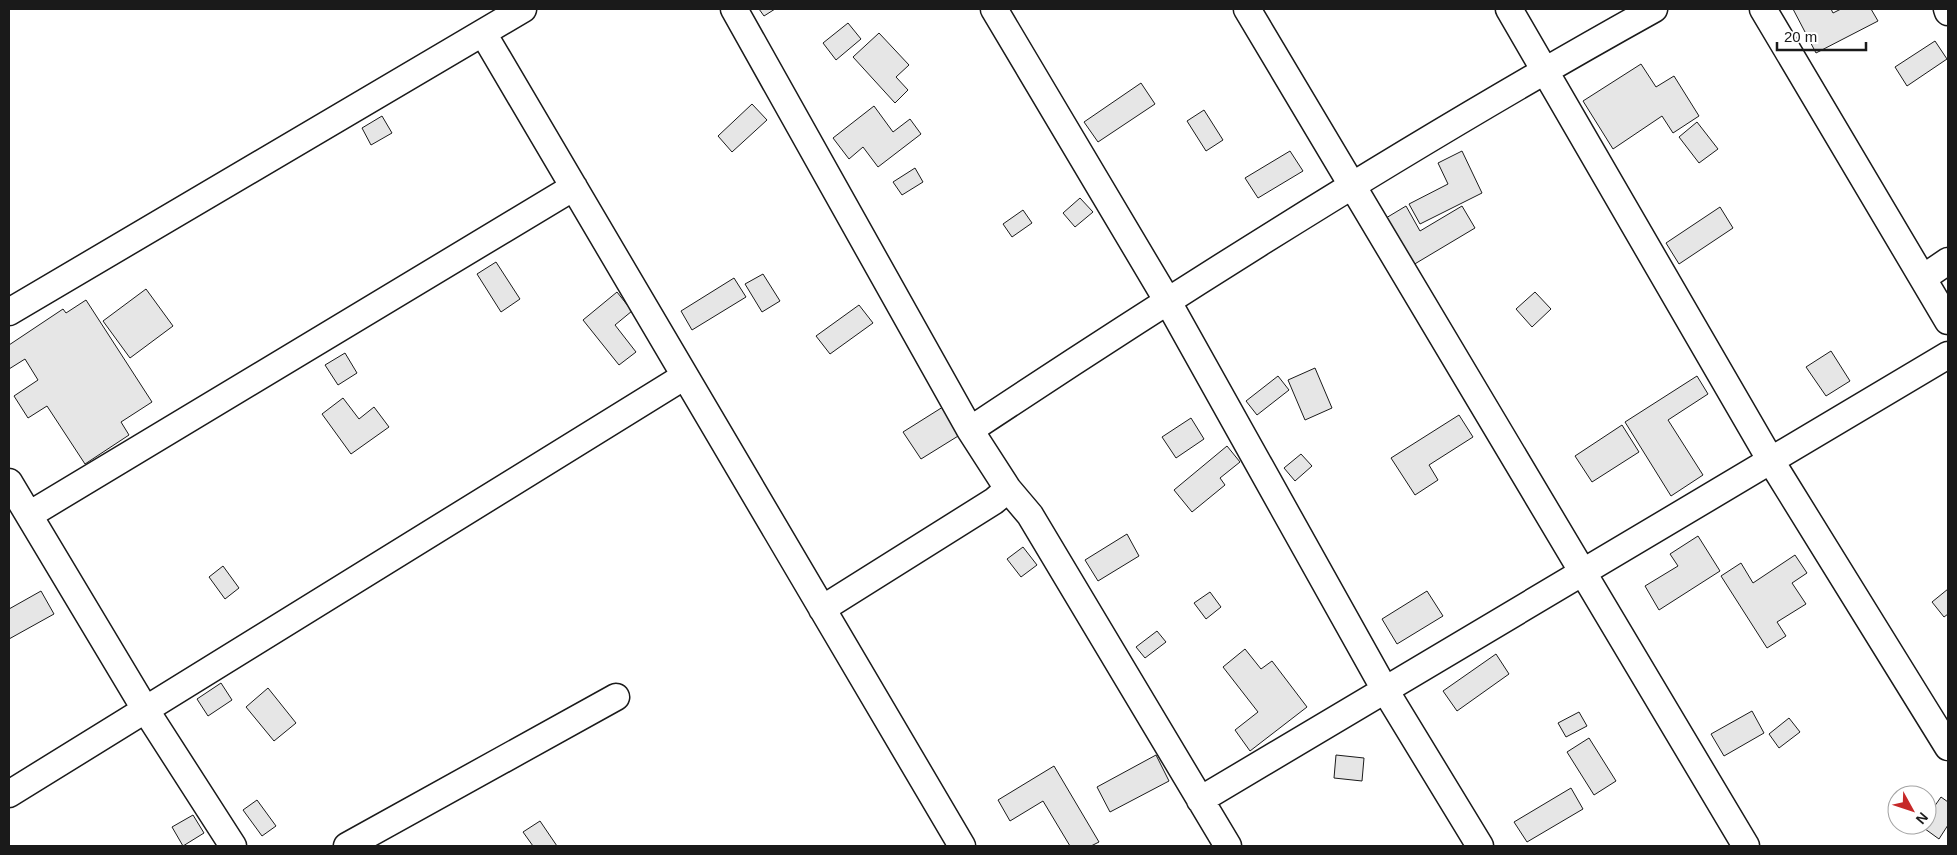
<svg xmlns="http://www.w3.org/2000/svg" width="1957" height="855" font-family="Arial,sans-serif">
	<rect width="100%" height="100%" fill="#fff"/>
	<path fill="#e6e6e6" stroke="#1a1a1a" d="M 759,9 L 775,9 L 764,16 Z
		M 1793,9 L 1831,9 L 1833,13 L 1841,9 L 1871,9 L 1878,21 L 1816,53 Z
		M 848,23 L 861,39 L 836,60 L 823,43 Z
		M 879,33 L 909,65 L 896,77 L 908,90 L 895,103 L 853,57 Z
		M 1935,41 L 1947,59 L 1907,86 L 1895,67 Z
		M 1641,64 L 1656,87 L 1674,76 L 1699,116 L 1673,133 L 1662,116 L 1613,149 L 1583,101 Z
		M 1141,83 L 1155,104 L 1098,142 L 1084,122 Z
		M 752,104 L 767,120 L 732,152 L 718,136 Z
		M 874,106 L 893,132 L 910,119 L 921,134 L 878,167 L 863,147 L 849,159 L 833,138 Z
		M 1204,110 L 1223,140 L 1206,151 L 1187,121 Z
		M 382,116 L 392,133 L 371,145 L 362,128 Z
		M 1697,122 L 1718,149 L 1699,163 L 1679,137 Z
		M 1290,151 L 1303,171 L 1258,198 L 1245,178 Z
		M 1462,151 L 1482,193 L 1420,224 L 1409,204 L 1448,184 L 1438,163 Z
		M 915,168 L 923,182 L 902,195 L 893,182 Z
		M 1080,198 L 1093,212 L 1075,227 L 1063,213 Z
		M 1406,206 L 1420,231 L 1462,206 L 1475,228 L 1413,265 L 1386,218 Z
		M 1720,207 L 1733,228 L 1679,264 L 1666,243 Z
		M 1023,210 L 1032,223 L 1012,237 L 1003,224 Z
		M 496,262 L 520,299 L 501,312 L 477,274 Z
		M 763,274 L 780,301 L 762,312 L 745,284 Z
		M 734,278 L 746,297 L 692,330 L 681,311 Z
		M 146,289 L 173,326 L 130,358 L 103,321 Z
		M 617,292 L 632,311 L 615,325 L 636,352 L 619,365 L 583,320 Z
		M 1535,292 L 1551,309 L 1532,327 L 1516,309 Z
		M 86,300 L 152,402 L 121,422 L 129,435 L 85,464 L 47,406 L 28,418 L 14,396 L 38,380 L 25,359 L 9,369 L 9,345 L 63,309 L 66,313 Z
		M 859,305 L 873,323 L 830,354 L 816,336 Z
		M 1831,351 L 1850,381 L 1826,396 L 1806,367 Z
		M 345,353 L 357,373 L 338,385 L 325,365 Z
		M 1315,368 L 1332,408 L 1305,420 L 1288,380 Z
		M 1278,376 L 1289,390 L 1257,415 L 1246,401 Z
		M 1697,376 L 1708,394 L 1668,420 L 1703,475 L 1671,496 L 1625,422 Z
		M 343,398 L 359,419 L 374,407 L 389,427 L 351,454 L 322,414 Z
		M 946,405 L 963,433 L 921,459 L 903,432 Z
		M 1459,415 L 1473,437 L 1429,465 L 1438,480 L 1415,495 L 1391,458 Z
		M 1191,418 L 1204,439 L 1176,458 L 1162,437 Z
		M 1622,425 L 1639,452 L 1592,482 L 1575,456 Z
		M 1227,446 L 1240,462 L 1220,478 L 1225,485 L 1192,512 L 1174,490 Z
		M 1301,454 L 1312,466 L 1295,481 L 1284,468 Z
		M 1127,534 L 1139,556 L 1098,581 L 1085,560 Z
		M 1698,536 L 1720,571 L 1659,610 L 1645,586 L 1678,566 L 1670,554 Z
		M 1023,547 L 1037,565 L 1021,577 L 1007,559 Z
		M 1795,555 L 1807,573 L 1792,583 L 1806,604 L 1777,622 L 1786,636 L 1767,648 L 1721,576 L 1741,563 L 1753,583 Z
		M 223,566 L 239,588 L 225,599 L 209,577 Z
		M 1948,589 L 1948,614 L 1944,617 L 1932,602 Z
		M 41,591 L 54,614 L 9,639 L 9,609 Z
		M 1427,591 L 1443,616 L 1397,644 L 1382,619 Z
		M 1210,592 L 1221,607 L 1206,619 L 1194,603 Z
		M 1157,631 L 1166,642 L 1145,658 L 1136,647 Z
		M 1245,649 L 1261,669 L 1272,661 L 1307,707 L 1250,751 L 1235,730 L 1258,712 L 1223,667 Z
		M 1496,654 L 1509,674 L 1457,711 L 1443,691 Z
		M 221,683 L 232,700 L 208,716 L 197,699 Z
		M 268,688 L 296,723 L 274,741 L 246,707 Z
		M 1752,711 L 1764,733 L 1724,756 L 1711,734 Z
		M 1579,712 L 1587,726 L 1566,737 L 1558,723 Z
		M 1789,718 L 1800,732 L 1779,748 L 1769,734 Z
		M 1589,738 L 1616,781 L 1594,795 L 1567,752 Z
		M 1156,755 L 1169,781 L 1110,812 L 1097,787 Z
		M 1336,755 L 1364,758 L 1362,781 L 1334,778 Z
		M 1054,766 L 1099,842 L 1091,846 L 1070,846 L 1043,801 L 1010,821 L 998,800 Z
		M 1571,788 L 1583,809 L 1527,842 L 1514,822 Z
		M 1941,797 L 1948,802 L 1948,825 L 1939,839 L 1921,826 L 1927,825 L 1927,817 Z
		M 257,800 L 276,826 L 262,836 L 243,810 Z
		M 193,815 L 204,833 L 183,846 L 172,827 Z
		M 540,821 L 557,846 L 533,846 L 523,832 Z"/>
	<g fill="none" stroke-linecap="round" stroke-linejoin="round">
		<g stroke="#1a1a1a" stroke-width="29">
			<path id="street" d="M 734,9 L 970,430 L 1008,489 L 1030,515 L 1228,846
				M 994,9 L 1167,300 L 1385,690 L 1480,846
				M 1247,9 C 1411,289 1581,566 1746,846
				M 1509,9 L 1771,461 L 1948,747
				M 1763,9 L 1948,321
				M 1947,9 L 1948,12
				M 483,33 L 962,846
				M 1923,278 L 1948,261
				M 9,312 L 523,9
				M 970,430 C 1193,282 1420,139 1654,9
				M 9,482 L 145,709 L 233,846
				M 29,515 L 574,187
				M 822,609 L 994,501 L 1008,489
				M 9,794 L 685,376
				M 1200,800 L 1948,355
				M 347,846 L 616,697"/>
		</g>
		<use href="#street" stroke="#fff" stroke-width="26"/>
	</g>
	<rect width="1957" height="855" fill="none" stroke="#1a1a1a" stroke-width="20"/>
	<g transform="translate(1912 810) rotate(130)"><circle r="24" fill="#ffffff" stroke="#a3a3a3"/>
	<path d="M0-4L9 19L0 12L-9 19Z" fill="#c62828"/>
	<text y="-8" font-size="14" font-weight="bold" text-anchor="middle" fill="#1a1a1a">N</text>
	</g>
	<path d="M1777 42v8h89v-8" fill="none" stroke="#1a1a1a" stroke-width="2.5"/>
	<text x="1784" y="42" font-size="15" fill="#1a1a1a" stroke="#ffffff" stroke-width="4" paint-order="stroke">20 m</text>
</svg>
